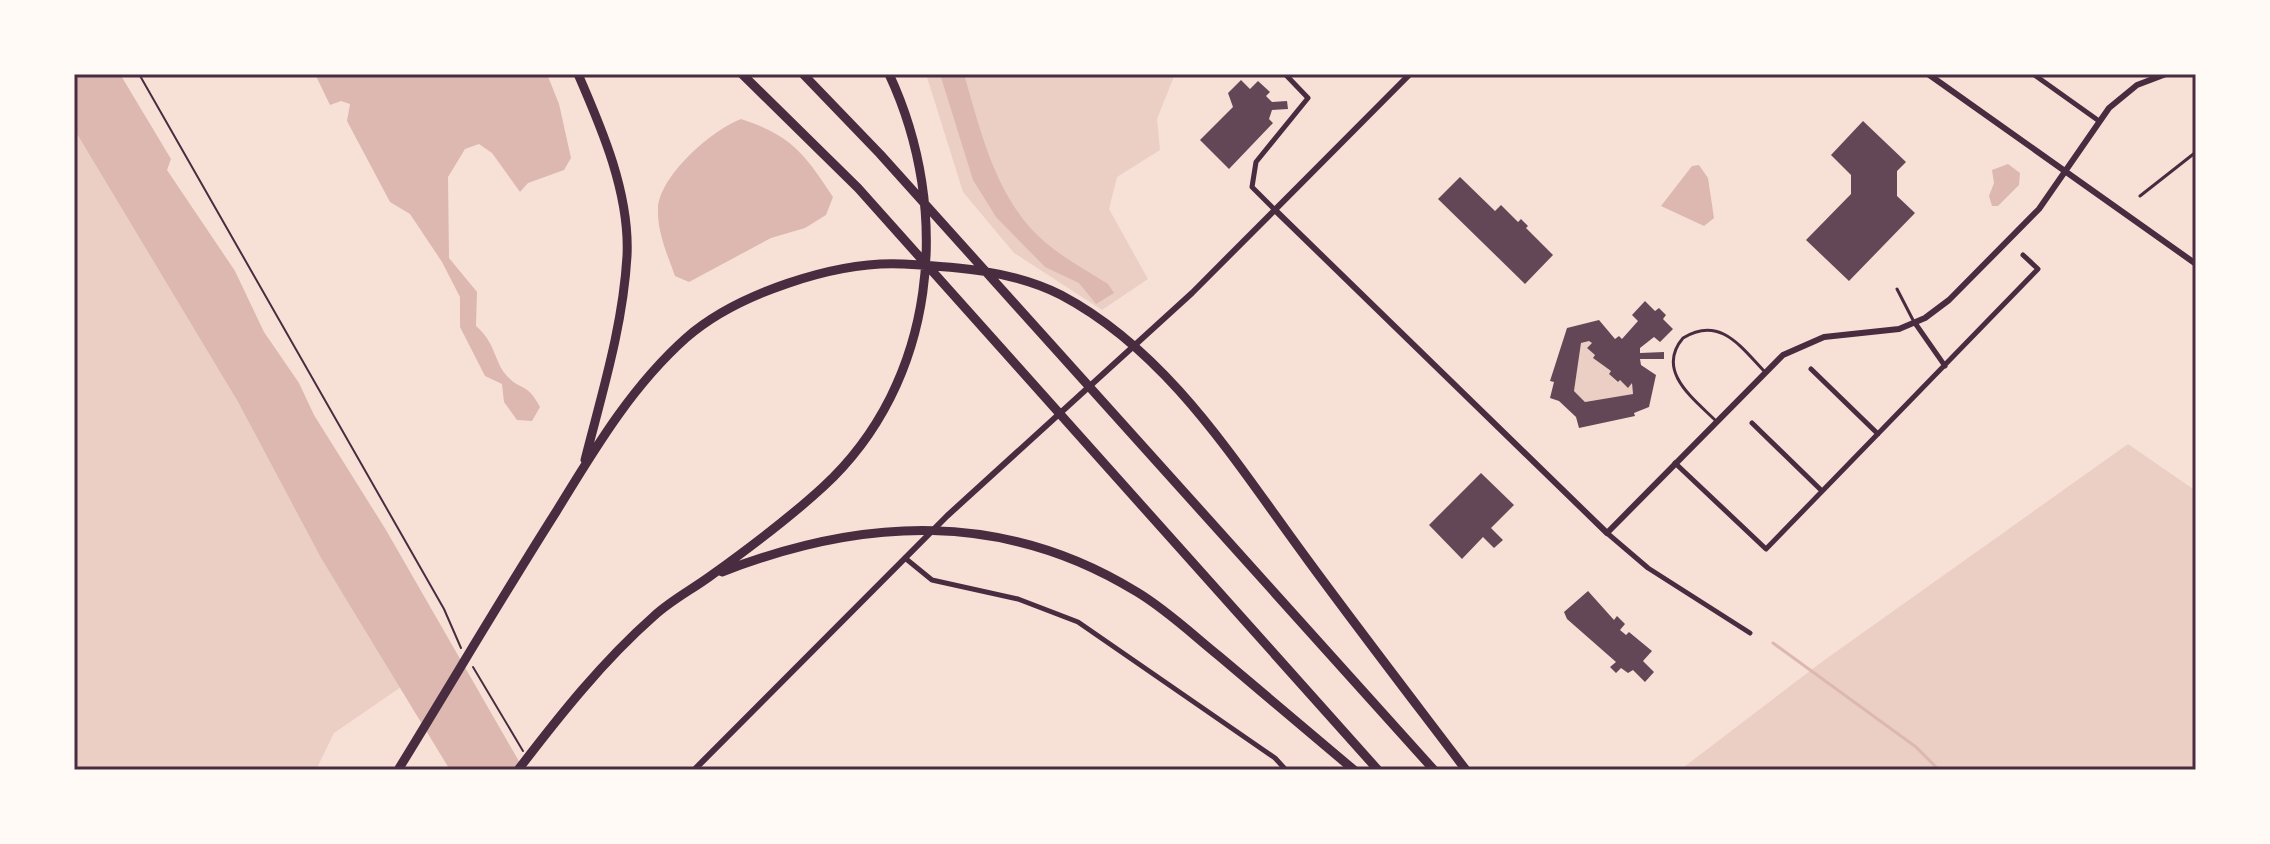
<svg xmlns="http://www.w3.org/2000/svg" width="2270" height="844" font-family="Raleway,sans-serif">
	<rect width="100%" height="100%" fill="#f7e1d7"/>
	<path fill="#ebcfc5" d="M 926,74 L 1175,74 L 1157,119 L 1160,150 L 1117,177 L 1109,209 L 1148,279 L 1102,310 L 1014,253 L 963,192 Z
		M 74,129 L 238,402 L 321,558 L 401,687 L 334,733 L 316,770 L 74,770 Z
		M 1589,341 L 1592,343 L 1587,348 L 1595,355 L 1593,358 L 1611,371 L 1609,374 L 1617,382 L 1620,380 L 1628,387 L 1632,383 L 1633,394 L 1585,402 L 1574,391 L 1581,343 Z
		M 2128,444 L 2196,491 L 2196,770 L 1680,770 L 1823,661 Z"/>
	<path fill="#dcb8b0" d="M 74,74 L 120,74 L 171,159 L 167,170 L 235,271 L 264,332 L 299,383 L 314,415 L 386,530 L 524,770 L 450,770 L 321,558 L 238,402 L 74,129 Z
		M 315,74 L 547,74 L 559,104 L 571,158 L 564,170 L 528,183 L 520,192 L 492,153 L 479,144 L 465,149 L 448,177 L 449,258 L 477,292 L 476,326 C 496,343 494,362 507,376 C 522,392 526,381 540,407 L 532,421 L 517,420 L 504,402 L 502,384 L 485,376 L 460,327 L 460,297 L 442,262 L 410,214 L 390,202 L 347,121 L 350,104 L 341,101 L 330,105 Z
		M 940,74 L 964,74 C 981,133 997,202 1046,243 C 1065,259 1088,271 1108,284 L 1114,293 L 1096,304 L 1079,283 L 1045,267 L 996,217 L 973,180 Z
		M 741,119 C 792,136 804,153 833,197 L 826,215 L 805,228 L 771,238 L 689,282 L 675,276 C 668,256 657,232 658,209 C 659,176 712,130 741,119 Z
		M 2008,164 L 2020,173 L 2019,185 L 1998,206 L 1992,206 L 1989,196 L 1994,183 L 1992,170 Z
		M 1699,165 L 1708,178 L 1714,218 L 1704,226 L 1661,206 L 1692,166 Z"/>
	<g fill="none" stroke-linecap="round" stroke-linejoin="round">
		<path stroke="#dcb8b0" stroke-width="3" d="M 1773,643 L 1916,747 L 1939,770"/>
	</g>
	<path fill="#644757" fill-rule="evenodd" d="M 1241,80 L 1250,89 L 1258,81 L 1270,92 L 1266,96 L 1272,102 L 1287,101 L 1288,109 L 1272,110 L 1269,119 L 1273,123 L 1229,169 L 1200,140 L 1233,107 L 1228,93 Z
		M 1863,121 L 1906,162 L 1897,171 L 1897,196 L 1915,213 L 1849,281 L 1806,240 L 1851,194 L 1851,175 L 1831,155 Z
		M 1460,177 L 1495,211 L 1501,205 L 1518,222 L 1521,219 L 1528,226 L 1526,228 L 1553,255 L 1525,284 L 1438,199 Z
		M 1645,301 L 1655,311 L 1659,308 L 1666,315 L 1663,319 L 1673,329 L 1660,342 L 1654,337 L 1640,348 L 1640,353 L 1664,352 L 1664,359 L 1640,359 L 1641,365 L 1656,375 L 1649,407 L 1634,413 L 1635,416 L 1579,428 L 1576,417 L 1559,401 L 1550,398 L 1554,382 L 1550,381 L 1567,328 L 1599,320 L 1615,339 L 1619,336 L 1622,339 L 1638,321 L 1632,315 ZM 1589,341 L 1592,343 L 1587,348 L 1595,355 L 1593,358 L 1611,371 L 1609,374 L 1618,382 L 1620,380 L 1628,388 L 1632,383 L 1633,394 L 1585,402 L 1574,391 L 1581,343 Z
		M 1481,473 L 1514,505 L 1491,528 L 1503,540 L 1494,548 L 1483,537 L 1462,559 L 1429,525 Z
		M 1588,591 L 1614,620 L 1617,616 L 1625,624 L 1620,630 L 1626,635 L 1629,632 L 1652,651 L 1643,661 L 1654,672 L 1645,682 L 1633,670 L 1628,673 L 1621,668 L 1616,673 L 1610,667 L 1616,662 L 1567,619 L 1564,612 Z"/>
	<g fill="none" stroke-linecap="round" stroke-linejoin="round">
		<path stroke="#4a2c40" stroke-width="2" d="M 139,74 L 444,609 L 461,648
			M 473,667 L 523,751"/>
		<path stroke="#4a2c40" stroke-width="3" d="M 2140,196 L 2196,152
			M 1897,289 L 1914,322
			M 1716,421 C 1694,399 1655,371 1683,338 C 1720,315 1741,347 1765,372"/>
		<path stroke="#4a2c40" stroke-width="5" d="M 2033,74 L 2099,121
			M 1275,210 L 1252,187 L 1256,162 L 1308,98 L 1285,74
			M 1915,323 L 1945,366
			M 1811,369 L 1878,434
			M 1752,423 L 1822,491
			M 1675,463 L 1766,549 L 2038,269 L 2023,255
			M 1607,533 L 1648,568 L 1750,633
			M 905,558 L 932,580 L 1018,599 L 1078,622 L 1275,758 L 1286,770"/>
		<path stroke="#4a2c40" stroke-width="6" d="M 1928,74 L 2196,264
			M 1276,211 L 1607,533 L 1783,355 L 1824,337 L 1899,329 L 1925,318 L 1949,300 L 2039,209 L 2109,108 L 2137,85 L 2166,74
			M 694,770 L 947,516 L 1192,293 L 1410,74"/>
		<path stroke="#4a2c40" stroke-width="9" d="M 578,74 C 602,129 630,194 627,256 C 623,326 602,393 585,460
			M 742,74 L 858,188 L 1378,770
			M 803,74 L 880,154 L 1434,770
			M 722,572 C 863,517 1004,510 1137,592 C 1167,610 1193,635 1219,656 C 1264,694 1309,732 1354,770
			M 398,770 C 451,684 502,597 556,512 C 594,450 631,387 686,338 C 736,294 835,261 902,264 C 955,267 1012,270 1061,295 C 1169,352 1236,463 1307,559 C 1359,630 1413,700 1466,770
			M 518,770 C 560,715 603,661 654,616 C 670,601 691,590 709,577 C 748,549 787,520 823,487 C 937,382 953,211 889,74"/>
	</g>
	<rect width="2270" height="844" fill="none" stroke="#fffaf5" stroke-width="152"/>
	<rect x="76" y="76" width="2118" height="692" fill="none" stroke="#4a2c40" stroke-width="3"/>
</svg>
